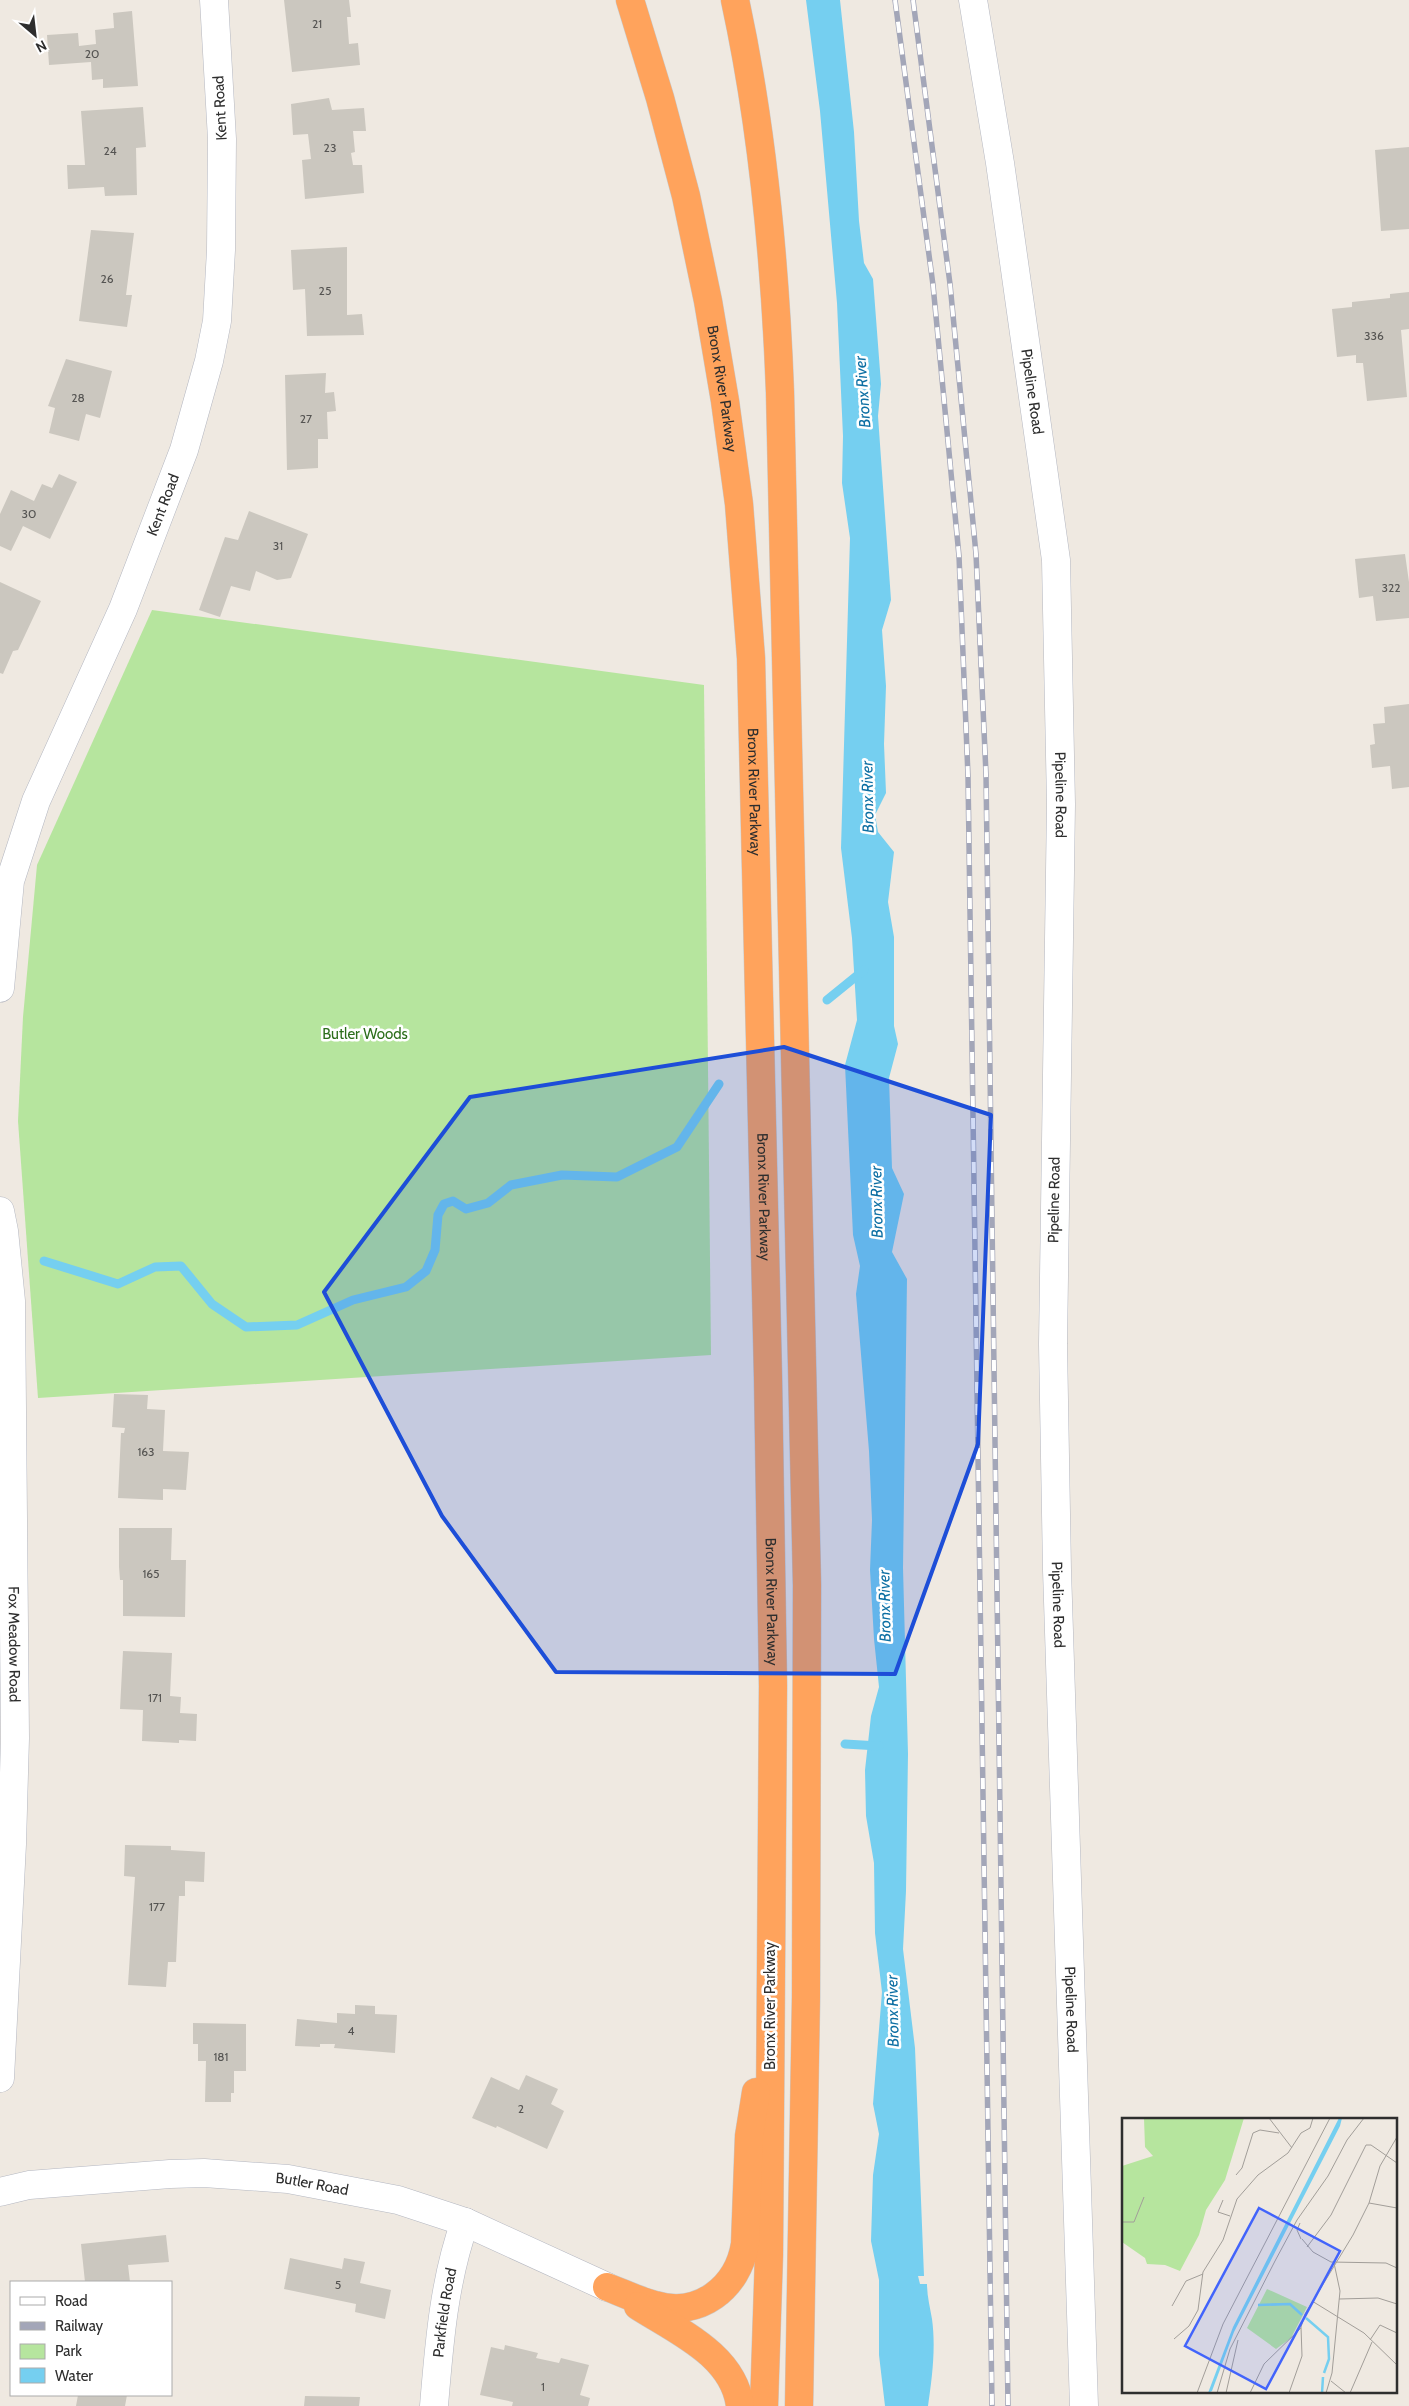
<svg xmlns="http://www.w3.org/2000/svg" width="1409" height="2406" font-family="Cabin,sans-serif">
	<rect width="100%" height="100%" fill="#efe9e1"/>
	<path fill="#b6e59e" d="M 152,610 L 704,685 L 711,1355 L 38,1398 L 18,1121 L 23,1017 L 37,865 Z"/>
	<path fill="#75cff0" d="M 806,0 L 840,0 L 854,132 L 859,221 L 864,263 L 873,279 L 881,384 L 878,416 L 891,600 L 882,630 L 886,686 L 884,744 L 886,793 L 875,815 L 878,832 L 894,852 L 888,902 L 894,937 L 894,1026 L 898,1044 L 889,1078 L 892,1168 L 904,1194 L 892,1252 L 907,1279 L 903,1568 L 908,1754 L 906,1891 L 903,1949 L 915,2048 L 924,2276 L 918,2276 L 920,2284 L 927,2284 C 927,2296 930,2307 932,2319 C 936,2348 932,2378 928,2406 L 885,2406 L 879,2355 L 879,2280 L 871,2241 L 873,2175 L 879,2134 L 873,2104 L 882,1992 L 875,1933 L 874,1863 L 866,1816 L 865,1770 L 871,1716 L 879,1687 L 874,1639 L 870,1570 L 872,1520 L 869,1451 L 856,1294 L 860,1266 L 853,1235 L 845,1065 L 857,1020 L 852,938 L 841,848 L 850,538 L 842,483 L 843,436 L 837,303 L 820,111 Z"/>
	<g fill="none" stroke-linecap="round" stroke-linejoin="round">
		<path stroke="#75cff0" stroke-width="9" d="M 827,1000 L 864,970
			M 44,1261 L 118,1284 L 155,1267 L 181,1266 L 212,1304 L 246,1327 L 297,1325 L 353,1300 L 406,1287 L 426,1271 L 435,1250 L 438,1215 L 444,1204 L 453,1201 L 466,1209 L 488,1203 L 511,1185 L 562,1175 L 617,1177 L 677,1147 L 719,1084
			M 845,1744 L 879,1746"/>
	</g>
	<path fill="#cbc7bf" d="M 284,0 L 349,0 L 351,17 L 347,17 L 349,44 L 358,43 L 360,65 L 292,72 Z
		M 132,11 L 138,86 L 103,88 L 103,79 L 92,80 L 91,62 L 49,65 L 47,35 L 78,33 L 79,46 L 96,44 L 95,30 L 114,28 L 113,13 Z
		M 329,98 L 332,110 L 364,108 L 366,131 L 353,131 L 355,152 L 351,153 L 353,165 L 362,165 L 364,193 L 305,199 L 302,160 L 311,159 L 308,134 L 293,135 L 291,104 Z
		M 143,107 L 146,147 L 136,148 L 137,195 L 105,196 L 104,187 L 68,189 L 67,165 L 85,165 L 81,111 Z
		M 1409,147 L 1409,229 L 1381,231 L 1375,150 Z
		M 91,230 L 134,233 L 126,295 L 132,295 L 127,327 L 79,321 Z
		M 347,247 L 347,315 L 362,314 L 364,335 L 307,336 L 305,289 L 293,290 L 291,250 Z
		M 1409,292 L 1409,329 L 1401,330 L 1407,397 L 1367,401 L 1363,363 L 1356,363 L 1356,355 L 1337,357 L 1332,309 L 1352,307 L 1352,302 L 1390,298 L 1390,294 Z
		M 66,359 L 112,371 L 100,418 L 86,414 L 79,441 L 49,433 L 55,408 L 48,406 Z
		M 326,373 L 325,393 L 334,392 L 336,411 L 327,412 L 328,439 L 318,439 L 318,468 L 287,470 L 285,375 Z
		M 59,474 L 77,482 L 50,539 L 23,526 L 11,551 L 0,546 L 0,514 L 11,490 L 34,501 L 42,484 L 52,488 Z
		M 249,511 L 308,534 L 291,578 L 277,580 L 256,571 L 250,591 L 231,586 L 220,617 L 199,610 L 225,537 L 238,540 Z
		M 1405,554 L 1409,582 L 1409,618 L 1376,621 L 1373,596 L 1359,598 L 1355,559 Z
		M 0,582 L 41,601 L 18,650 L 13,651 L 3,674 L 0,673 Z
		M 1409,704 L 1409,787 L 1392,789 L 1390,766 L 1372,768 L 1370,745 L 1375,744 L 1373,724 L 1385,723 L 1384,707 Z
		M 114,1394 L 148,1395 L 147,1409 L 165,1410 L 163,1451 L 189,1452 L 186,1490 L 163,1489 L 163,1500 L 118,1498 L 121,1433 L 124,1433 L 125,1428 L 112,1427 Z
		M 119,1528 L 172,1528 L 171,1560 L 186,1560 L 185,1617 L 123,1616 L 123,1580 L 120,1580 L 119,1567 Z
		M 123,1651 L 172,1653 L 170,1696 L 181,1697 L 180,1713 L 197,1714 L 196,1741 L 179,1740 L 179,1743 L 142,1741 L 143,1710 L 120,1709 Z
		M 125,1845 L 171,1846 L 171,1850 L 205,1852 L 204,1882 L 185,1881 L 185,1896 L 179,1896 L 176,1962 L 168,1962 L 166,1987 L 128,1985 L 135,1877 L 124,1876 Z
		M 355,2005 L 375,2006 L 375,2014 L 397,2015 L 395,2053 L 334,2048 L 335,2044 L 320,2044 L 320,2047 L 295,2046 L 297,2019 L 337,2023 L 337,2013 L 355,2014 Z
		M 193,2023 L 246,2024 L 246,2071 L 234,2071 L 234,2093 L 231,2093 L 231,2102 L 205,2102 L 206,2061 L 198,2061 L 198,2044 L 193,2044 Z
		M 526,2075 L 558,2089 L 551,2104 L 564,2111 L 547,2149 L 497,2126 L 496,2128 L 472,2118 L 491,2077 L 519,2090 Z
		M 166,2235 L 169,2262 L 128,2265 L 130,2282 L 85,2282 L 81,2244 Z
		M 290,2258 L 342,2269 L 344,2258 L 365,2262 L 360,2283 L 391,2290 L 385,2319 L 355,2312 L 356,2304 L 284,2289 Z
		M 505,2345 L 538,2353 L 536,2358 L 559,2363 L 561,2358 L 589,2365 L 580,2395 L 590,2398 L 588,2406 L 512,2406 L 513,2402 L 480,2395 L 491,2347 L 504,2350 Z
		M 78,2395 L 127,2395 L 125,2406 L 76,2406 Z
		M 305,2396 L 360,2397 L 359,2406 L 304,2406 Z"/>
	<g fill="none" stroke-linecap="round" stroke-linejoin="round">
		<g stroke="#b4b7c1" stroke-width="29">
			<g id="street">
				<path id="s1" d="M 0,988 L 10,881 L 36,801 L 123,609 L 184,450 L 209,361 L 217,321 L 221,250 L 222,139 L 214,0"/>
				<path id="s2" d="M 0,1211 L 4,1231 L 11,1301 L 15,1738 L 12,1844 L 0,2078"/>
				<path id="s3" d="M 0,2192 L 29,2185 L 170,2174 L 204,2173 L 288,2179 L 398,2200 L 465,2222 L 607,2287"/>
				<path id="s4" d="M 434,2406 C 439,2345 444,2280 465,2222"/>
			</g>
		</g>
		<g stroke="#b4b7c1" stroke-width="29">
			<g id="secondary">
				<path id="s5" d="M 973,0 L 1000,163 L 1056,560 L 1061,804 L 1053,1344 L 1057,1570 L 1084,2406"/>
			</g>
		</g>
		<g stroke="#c9c9c9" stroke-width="29">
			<g id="highway">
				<path id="s6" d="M 630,0 L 660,98 L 686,196 L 708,301 L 725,401 L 739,504 L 751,658 L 768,1377 L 773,1686 L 769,2254 L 764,2406"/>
				<path d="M 735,0 C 763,129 775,260 780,392 L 807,1585 L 806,1998 L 799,2406"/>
				<path d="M 607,2287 C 623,2293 639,2301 655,2305 C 699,2318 738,2288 745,2244 L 749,2136 L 756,2092"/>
				<path d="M 638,2306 C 677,2331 734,2355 740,2406"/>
			</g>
		</g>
		<use href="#street" stroke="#fff" stroke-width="28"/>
		<use href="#secondary" stroke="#fff" stroke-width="28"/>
		<use href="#highway" stroke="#ffa35c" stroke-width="28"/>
		<g stroke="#a3a6b8" stroke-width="5.5">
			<path id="rail" d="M 895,0 L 933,285 L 959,556 L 968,776 L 992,2406
				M 913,0 L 950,284 L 976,554 L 986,774 L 1008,2406"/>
		</g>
		<use href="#rail" stroke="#fff" stroke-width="4" stroke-dasharray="11" stroke-linecap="butt"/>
	</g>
	<path fill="#1d4ed8" fill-opacity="0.2" stroke="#1d4ed8" stroke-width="4" stroke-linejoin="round" d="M 784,1047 L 991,1115 L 978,1444 L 895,1674 L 556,1672 L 442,1516 L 324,1292 L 470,1097 Z"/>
	<g text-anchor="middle" stroke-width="5" stroke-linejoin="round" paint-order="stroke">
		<g font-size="12" fill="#555452">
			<text x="317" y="28">21</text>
			<text x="92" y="58">20</text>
			<text x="330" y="152">23</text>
			<text x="110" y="155">24</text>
			<text x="107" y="283">26</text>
			<text x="325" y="295">25</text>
			<text x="1374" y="340">336</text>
			<text x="78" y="402">28</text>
			<text x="306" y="423">27</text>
			<text x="29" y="518">30</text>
			<text x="278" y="550">31</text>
			<text x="1391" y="592">322</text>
			<text x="146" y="1456">163</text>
			<text x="151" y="1578">165</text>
			<text x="155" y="1702">171</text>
			<text x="157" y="1911">177</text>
			<text x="351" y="2035">4</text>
			<text x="221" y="2061">181</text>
			<text x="521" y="2113">2</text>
			<text x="338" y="2289">5</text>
			<text x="543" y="2391">1</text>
		</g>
		<g font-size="15" fill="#2e2e2e" stroke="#fff">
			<text transform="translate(220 108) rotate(-93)" y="5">Kent Road</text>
			<text dy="5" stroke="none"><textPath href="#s6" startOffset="400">Bronx River Parkway</textPath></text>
			<text dy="5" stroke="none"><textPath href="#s5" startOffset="396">Pipeline Road</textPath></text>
			<text dy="5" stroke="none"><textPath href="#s1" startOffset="514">Kent Road</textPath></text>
			<text dy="5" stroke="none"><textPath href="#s6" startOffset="805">Bronx River Parkway</textPath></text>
			<text dy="5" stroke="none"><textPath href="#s5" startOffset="801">Pipeline Road</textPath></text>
			<text dy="5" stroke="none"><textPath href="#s6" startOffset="1210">Bronx River Parkway</textPath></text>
			<text transform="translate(1054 1200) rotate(-89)" y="5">Pipeline Road</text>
			<text dy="5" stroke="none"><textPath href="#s6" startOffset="1615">Bronx River Parkway</textPath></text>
			<text dy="5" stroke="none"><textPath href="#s5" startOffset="1611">Pipeline Road</textPath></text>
			<text dy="5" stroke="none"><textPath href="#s2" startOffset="434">Fox Meadow Road</textPath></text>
			<text transform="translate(770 2006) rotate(-90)" y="5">Bronx River Parkway</text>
			<text dy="5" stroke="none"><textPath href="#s5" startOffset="2016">Pipeline Road</textPath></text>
			<text dy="5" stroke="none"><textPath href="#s3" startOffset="314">Butler Road</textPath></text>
			<text dy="5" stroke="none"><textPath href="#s4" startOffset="94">Parkfield Road</textPath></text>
		</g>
		<g font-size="15" fill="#2c6e1b" stroke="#fff">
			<text x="365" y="1039">Butler Woods</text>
		</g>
		<g font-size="16" font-style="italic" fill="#0d6fa3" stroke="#fff">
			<text transform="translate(862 392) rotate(-94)" y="6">Bronx River</text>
			<text transform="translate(867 797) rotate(-91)" y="6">Bronx River</text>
			<text transform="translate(876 1202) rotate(-91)" y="6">Bronx River</text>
			<text transform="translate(884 1606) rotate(-91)" y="6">Bronx River</text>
			<text transform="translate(892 2011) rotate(-91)" y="6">Bronx River</text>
		</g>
	</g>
	<g transform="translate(1122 2118)">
		<rect width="275" height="275" fill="#efe9e1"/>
		<path d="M 22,0 L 122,0 L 103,62 L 84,92 L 77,117 L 58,153 L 43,147 L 25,146 L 23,140 L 0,124 L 0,48 L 31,38 L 23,29 ZM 145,171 L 185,189 L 169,220 L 154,231 L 125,210 Z" fill="#b6e59e"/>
		<path d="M 217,0 L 220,0 L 218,8 L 112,214 L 90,273 L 86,275 L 111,209 Z" fill="#75cff0"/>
		<path fill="none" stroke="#75cff0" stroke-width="2.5" d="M 136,187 L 168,186 L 180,197M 184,200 L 206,219 L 207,241 L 202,255M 200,275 L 201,259"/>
		<path fill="none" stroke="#a29e99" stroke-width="1" d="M 147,0 L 170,30M 114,57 L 120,50 L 131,15 L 138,12 L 157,15M 101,82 L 96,94 L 108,98M 247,85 L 275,90M 0,104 L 12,104 L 22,79M 178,105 L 175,112 L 179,121M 180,121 L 191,134 L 209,144 L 264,145 L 275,150M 185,129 L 209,97 L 244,27 L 249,27 L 275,45M 217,181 L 256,180 L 275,186M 190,183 L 242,215 L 275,247M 50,188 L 64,163 L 81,156M 52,221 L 67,208 L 76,192 L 81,154 L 101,122 L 115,81 L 136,57 L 166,35 L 179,15 L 188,10 L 191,0M 248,222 L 258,207 L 275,215M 209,263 L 224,275M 75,275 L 101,206 L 208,0M 95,275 L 108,231 L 153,143 L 175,102 L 206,58 L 225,22 L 242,0M 104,275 L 116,222M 128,275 L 142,246 L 179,210M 167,275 L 180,238 L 179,209 L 183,196 L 231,117 L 247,85 L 258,48 L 275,19M 204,275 L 210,255 L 218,173 L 212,145M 228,275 L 250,224"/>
		<path fill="#4264fb" fill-opacity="0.15" stroke="#4264fb" stroke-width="2.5" d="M 137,90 L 218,133 L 144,271 L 63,228 Z"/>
		<rect width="275" height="275" fill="none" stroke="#2e2e2e" stroke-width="2.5"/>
	</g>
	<rect x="10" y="2281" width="162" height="115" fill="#ffffff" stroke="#ababab"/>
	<rect x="20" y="2297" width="25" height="8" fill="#ffffff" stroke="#ababab"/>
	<text x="55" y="2306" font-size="15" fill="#2e2e2e">Road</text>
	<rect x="20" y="2322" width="25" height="8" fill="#a3a6b8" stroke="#ababab"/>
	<text x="55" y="2331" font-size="15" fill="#2e2e2e">Railway</text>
	<rect x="20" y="2344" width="25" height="15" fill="#b6e59e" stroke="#ababab"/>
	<text x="55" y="2356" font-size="15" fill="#2e2e2e">Park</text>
	<rect x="20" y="2368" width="25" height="15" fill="#75cff0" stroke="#ababab"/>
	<text x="55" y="2381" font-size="15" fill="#2e2e2e">Water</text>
	<g transform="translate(35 35) rotate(152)" stroke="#ffffff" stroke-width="4" paint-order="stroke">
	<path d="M0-4L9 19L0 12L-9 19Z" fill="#2e2e2e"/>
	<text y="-8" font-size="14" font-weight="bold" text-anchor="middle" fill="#2e2e2e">N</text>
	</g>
</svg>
